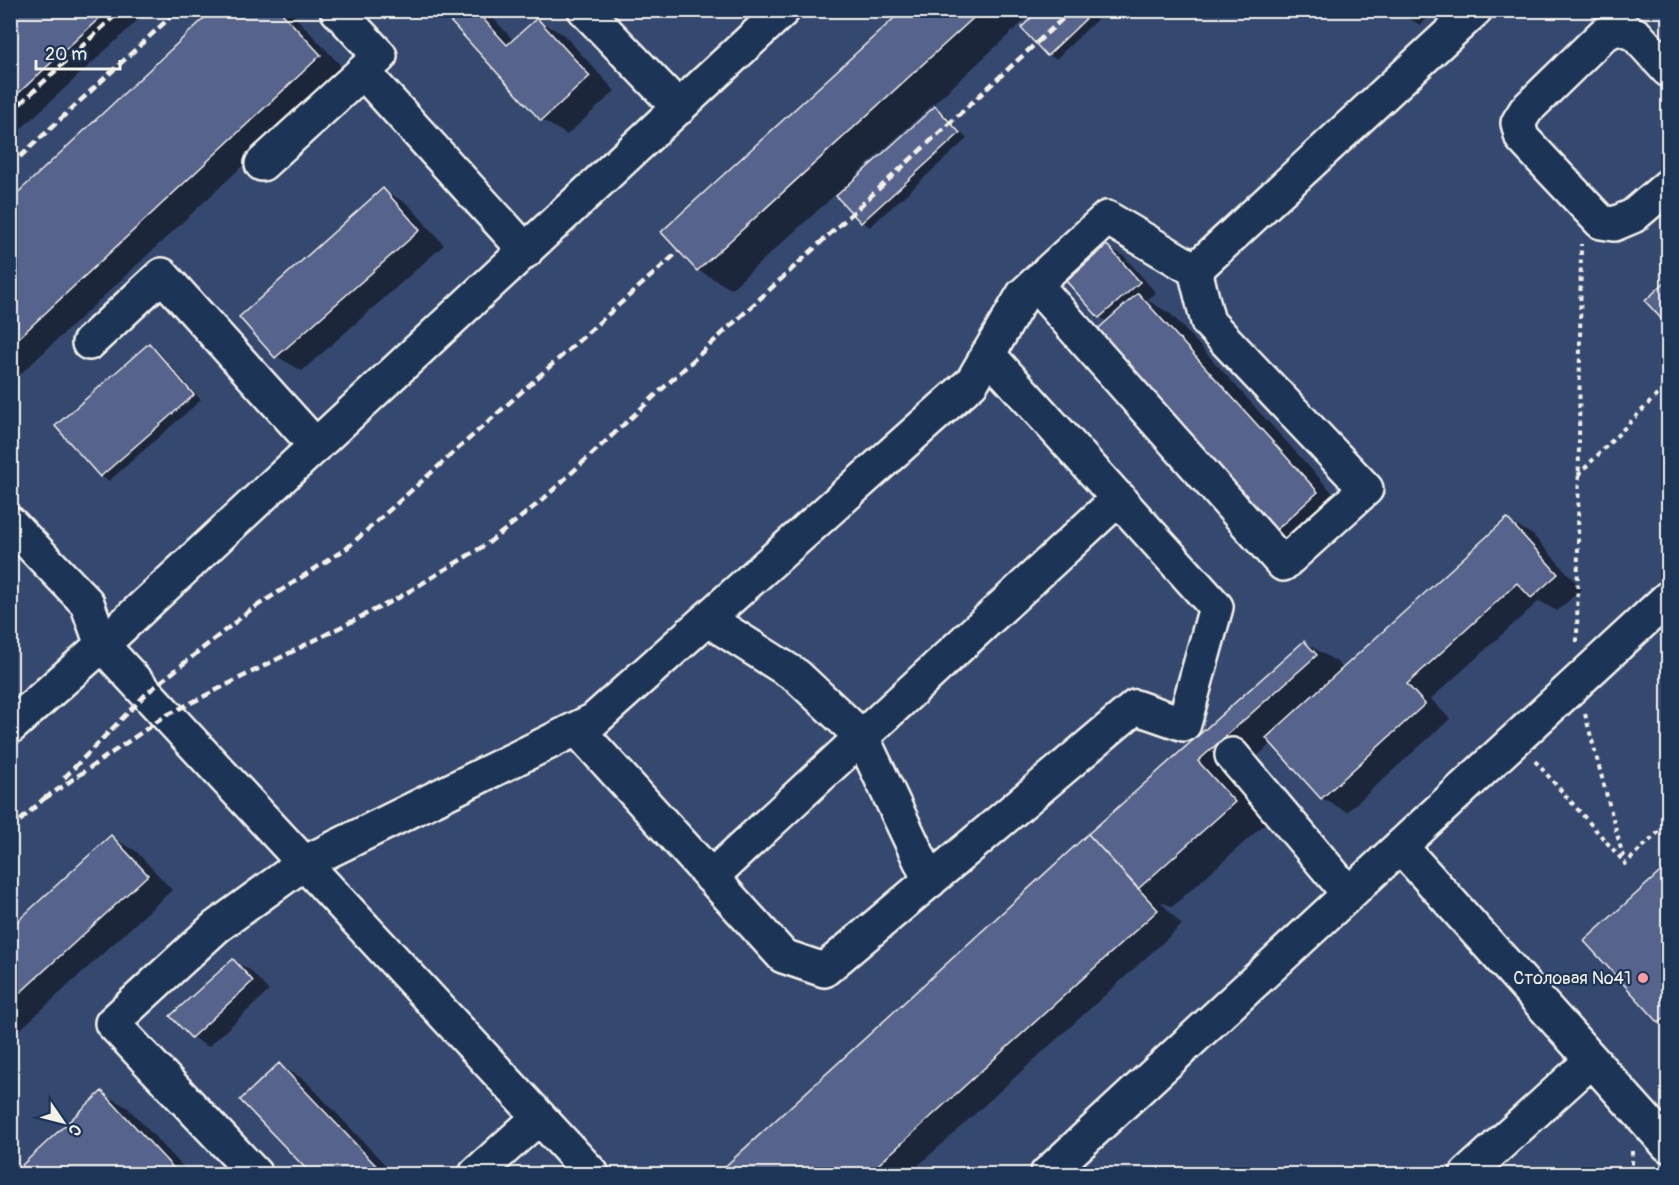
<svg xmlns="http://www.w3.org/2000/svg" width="1679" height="1185" font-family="Pangolin,sans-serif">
	<rect width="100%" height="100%" fill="#283e62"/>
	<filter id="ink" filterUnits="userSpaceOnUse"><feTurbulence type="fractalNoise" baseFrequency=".0167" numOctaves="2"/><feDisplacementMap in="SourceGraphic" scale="12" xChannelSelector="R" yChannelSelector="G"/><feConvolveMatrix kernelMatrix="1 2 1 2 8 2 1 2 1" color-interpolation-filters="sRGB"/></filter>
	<g filter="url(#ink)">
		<path fill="#36496f" d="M 11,11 L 1668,11 L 1668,1174 L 11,1174 Z"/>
		<path fill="#0007" d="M 10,10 L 149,10 L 10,139 Z
			M 215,10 L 289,10 L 345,70 L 10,384 L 10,203 Z
			M 442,10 L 486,10 L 514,41 L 537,20 L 563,34 L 615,91 L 567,135 L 542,120 Z
			M 905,10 L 1036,10 L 856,175 L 858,177 L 935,108 L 943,112 L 967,139 L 870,227 L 862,222 L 836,194 L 731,289 L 698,270 L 663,232 Z
			M 1042,10 L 1107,10 L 1056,59 L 1048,55 Z
			M 1395,10 L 1437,10 L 1420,25 Z
			M 384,190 L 409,205 L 444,245 L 302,371 L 276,356 Z
			M 1107,247 L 1124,256 L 1156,293 L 1147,300 L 1171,314 L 1350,512 L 1306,552 L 1273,533 L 1108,322 L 1100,317 Z
			M 1668,281 L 1668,324 L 1647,301 Z
			M 149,345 L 157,350 L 201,400 L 109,481 L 101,476 L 57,426 Z
			M 1507,520 L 1533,535 L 1582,589 L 1557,611 L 1539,601 L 1431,699 L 1450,719 L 1347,812 L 1322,798 L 1272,743 L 1230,781 L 1267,822 L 1172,907 L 1160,901 L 1182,925 L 909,1174 L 723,1174 L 721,1172 L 1304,642 L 1337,662 L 1344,669 Z
			M 111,837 L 136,851 L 172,890 L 10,1039 L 10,930 Z
			M 1668,867 L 1668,1027 L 1660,1022 L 1587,942 Z
			M 233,961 L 250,970 L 269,991 L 208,1047 L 192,1037 Z
			M 279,1065 L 305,1080 L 394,1174 L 313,1174 L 242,1100 Z
			M 102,1093 L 127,1107 L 190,1174 L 33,1174 L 24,1165 Z"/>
		<path fill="#56648c" stroke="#f4f1e8" stroke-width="1.5" d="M 10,10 L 108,10 L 10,101 Z
			M 213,10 L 279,10 L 321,55 L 10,346 L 10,200 Z
			M 440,10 L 475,10 L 507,45 L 537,18 L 590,76 L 541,121 Z
			M 903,10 L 982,10 L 697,271 L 661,232 Z
			M 1039,10 L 1095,10 L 1047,56 L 1021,28 Z
			M 935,106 L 960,133 L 861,223 L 836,196 Z
			M 383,188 L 420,230 L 275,358 L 239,317 Z
			M 1107,245 L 1140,282 L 1099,318 L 1066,281 Z
			M 1668,279 L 1668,326 L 1645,301 Z
			M 1138,293 L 1318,492 L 1272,534 L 1091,335 Z
			M 149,343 L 194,395 L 100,477 L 55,426 Z
			M 1507,518 L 1558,574 L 1531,598 L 1517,583 L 1407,684 L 1425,704 L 1321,799 L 1266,738 Z
			M 1304,641 L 1317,655 L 1198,761 L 1235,802 L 1138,889 L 1088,834 Z
			M 1088,834 L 1158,910 L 868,1174 L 721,1174 L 719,1172 Z
			M 111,835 L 148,875 L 10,1002 L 10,928 Z
			M 1668,865 L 1668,1015 L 1659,1023 L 1584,941 Z
			M 233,959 L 253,981 L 191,1038 L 170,1016 Z
			M 279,1063 L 291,1076 L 384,1174 L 311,1174 L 240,1100 Z
			M 102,1091 L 179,1174 L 31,1174 L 22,1165 Z"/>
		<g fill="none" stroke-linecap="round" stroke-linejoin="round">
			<g stroke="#f4f1e8" stroke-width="38">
				<path id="minor" d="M 585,10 L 679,108
					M 1668,70 L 1636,35 L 1618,27 L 1603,35 L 1526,110 L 1518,123 L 1522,138 L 1601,222 L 1614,224 L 1633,216 L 1668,186
					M 363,72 L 526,251
					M 262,164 L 380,56 L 337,10
					M 1035,284 L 1283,564 L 1366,489 L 1208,322 L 1195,270
					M 89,343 L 162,275 L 316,446
					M 10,523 L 87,603 L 102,645 L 592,1174
					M 707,619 L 797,676 L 862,737 L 930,881
					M 10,727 L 102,645 L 783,10
					M 577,729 L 783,956 L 824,970 L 1135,707 L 1184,724 L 1216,607 L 988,354
					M 1232,755 L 1349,894
					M 1401,847 L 1668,1145
					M 711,877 L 1119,498
					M 255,1174 L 112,1023 L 216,927 L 304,863 L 594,720 L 972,382 L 1023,295 L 1107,218 L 1195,270 L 1475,10
					M 476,1174 L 539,1117
					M 1047,1174 L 1668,598
					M 1467,1174 L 1592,1060"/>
			</g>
			<path stroke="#f4f1e8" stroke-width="4" stroke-dasharray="4.5 4.5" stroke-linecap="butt" d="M 1578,475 L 1668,384
				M 1577,642 L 1581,244
				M 1585,714 L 1625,864 L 1668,823
				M 1535,761 L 1625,863
				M 1632,1151 L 1632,1174"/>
			<use href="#minor" stroke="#1d3557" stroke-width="33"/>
			<path stroke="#f4f1e8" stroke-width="4.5" stroke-dasharray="9 4.5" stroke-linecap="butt" d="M 10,113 L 121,10
				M 10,166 L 178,10
				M 64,778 L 147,693 L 249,611 L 347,548 L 679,251
				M 44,799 L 167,715 L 398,598 L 487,544 L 540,502 L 1072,10
				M 10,830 L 50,793"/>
		</g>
	</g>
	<circle fill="#ff9aa2" stroke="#1d3557" stroke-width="2" cx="1643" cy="978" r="6"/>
	<g text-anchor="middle" stroke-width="4.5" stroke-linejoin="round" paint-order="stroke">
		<g font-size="18" fill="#f4f1e8" stroke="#1d3557" text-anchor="end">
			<text x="1631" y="984">Столовая №41</text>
		</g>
	</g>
	<rect width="1679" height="1185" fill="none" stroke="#1d3557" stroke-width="36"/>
	<rect x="18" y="18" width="1643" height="1149" fill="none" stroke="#f4f1e8" stroke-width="2" filter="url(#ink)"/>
	<g transform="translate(63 1122) rotate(125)" stroke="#1d3557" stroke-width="4.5" paint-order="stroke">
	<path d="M0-4.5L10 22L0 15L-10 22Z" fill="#f4f1e8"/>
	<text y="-9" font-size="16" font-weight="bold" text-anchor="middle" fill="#f4f1e8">С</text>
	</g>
	<path d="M36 60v9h84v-9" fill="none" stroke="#f4f1e8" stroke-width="3"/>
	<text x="45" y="60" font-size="18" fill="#f4f1e8" stroke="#1d3557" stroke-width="4.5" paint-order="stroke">20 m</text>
</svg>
